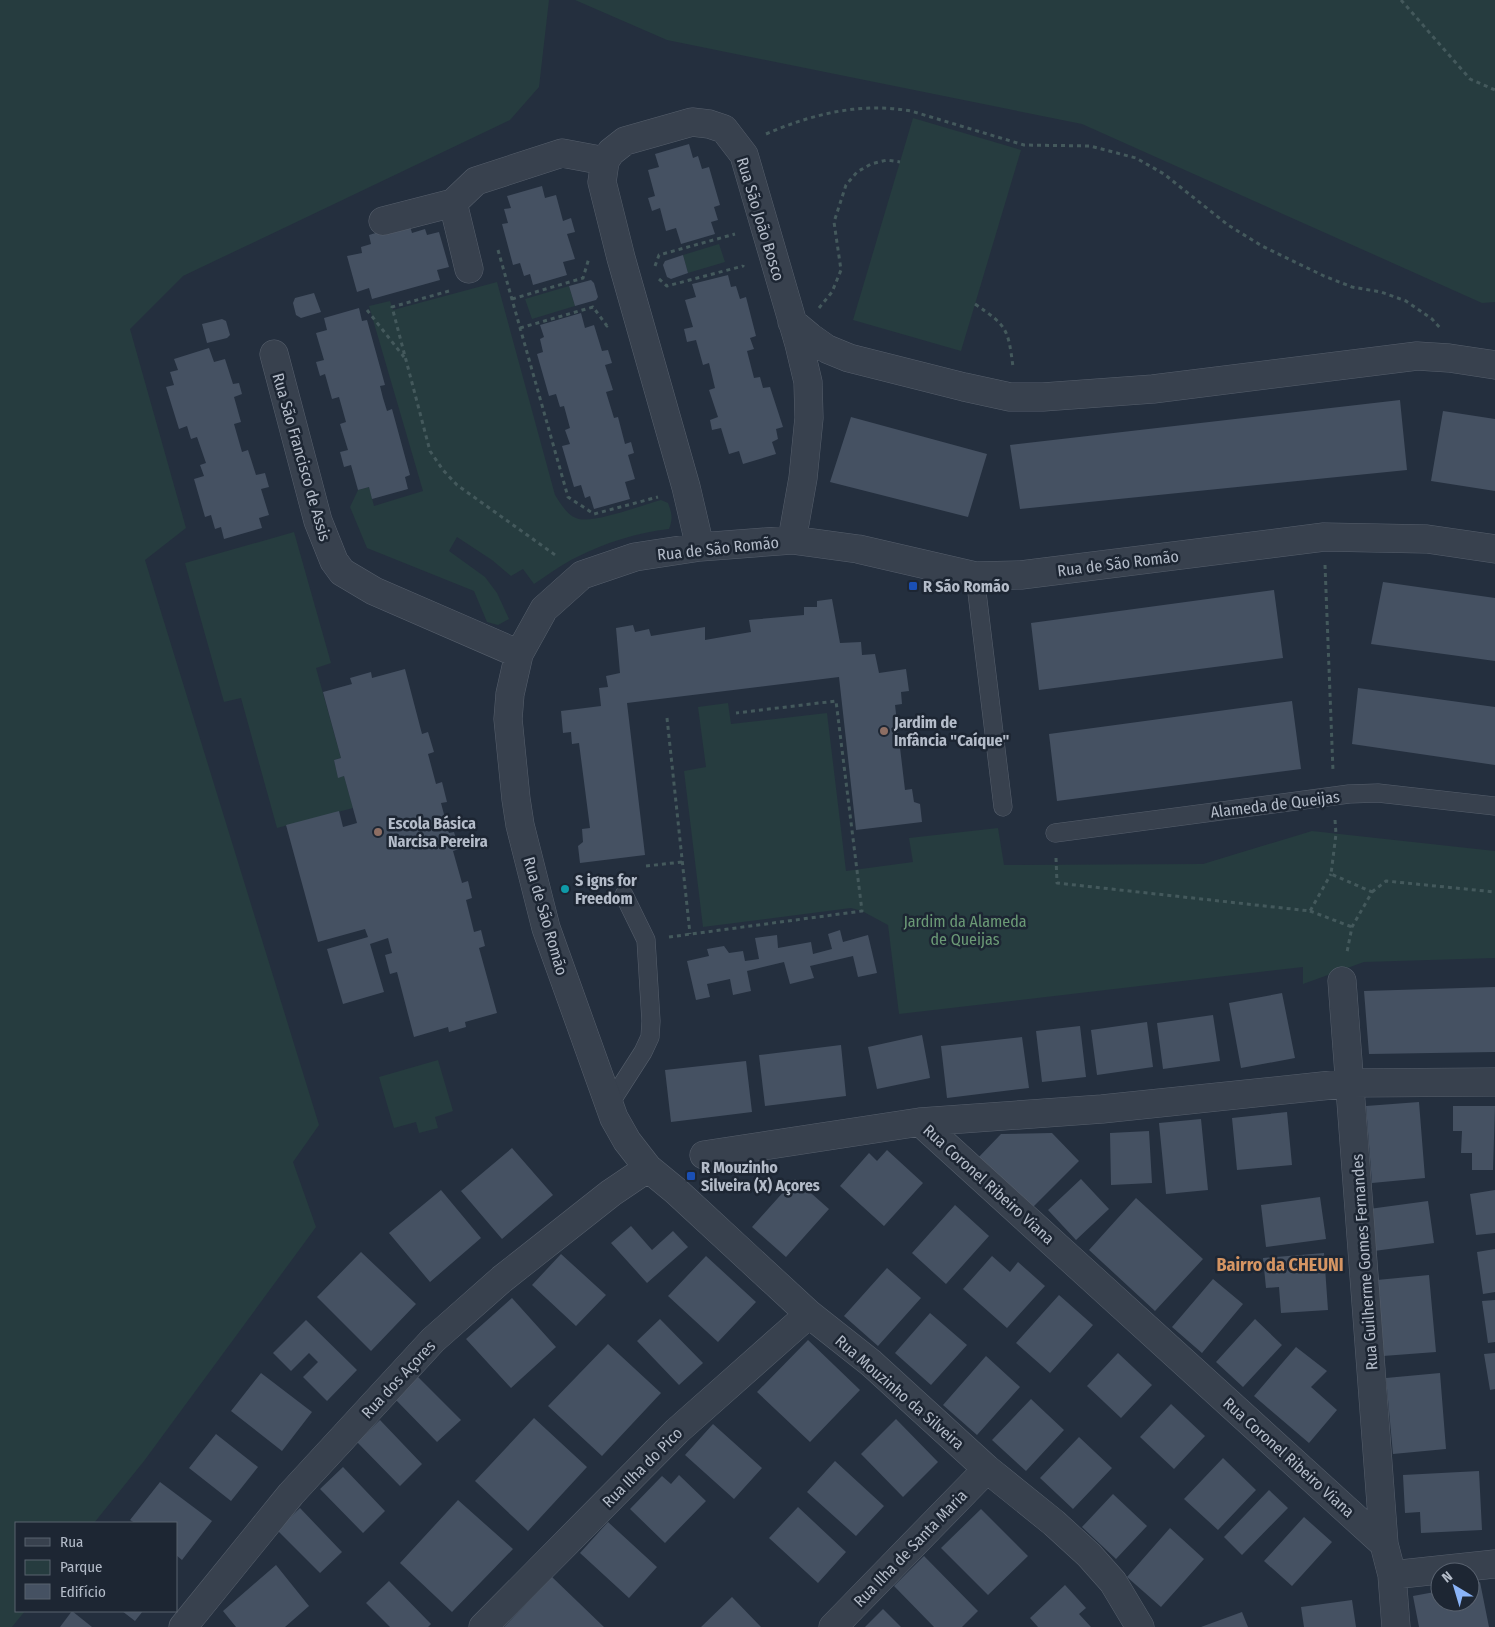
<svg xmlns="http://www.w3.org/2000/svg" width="1495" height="1627" font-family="'Fira Sans Condensed',sans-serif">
	<rect width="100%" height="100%" fill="#242f3e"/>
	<path fill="#263c3f" d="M 0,0 L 549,0 L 539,87 L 510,120 L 183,276 L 130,329 L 186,528 L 145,560 L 319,1125 L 293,1162 L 316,1227 L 144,1461 L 94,1523 L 16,1523 L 16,1611 L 25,1611 L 12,1627 L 0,1627 Z
		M 575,0 L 1495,0 L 1495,302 L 1482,303 L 1082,124 L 667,40 Z
		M 913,118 L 1021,150 L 961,351 L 853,320 Z
		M 719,244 L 725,262 L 688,273 L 683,255 Z
		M 497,282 L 555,495 C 561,504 567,516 579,519 C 595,523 643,505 661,500 L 668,503 C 672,513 673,519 669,529 C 639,532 604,543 577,557 C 562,564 548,575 534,584 L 523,569 L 511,576 L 492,560 L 457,537 L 449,551 L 485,577 L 497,593 L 509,619 L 498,625 L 487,622 L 474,591 L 367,548 L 350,507 L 358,490 L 369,487 L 374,506 L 423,491 L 369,306 L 390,301 L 393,310 Z
		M 569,286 L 575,306 L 532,319 L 525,299 Z
		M 294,532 L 331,663 L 316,668 L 341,758 L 334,760 L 338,777 L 344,776 L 353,808 L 277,828 L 241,698 L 224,702 L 185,563 Z
		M 728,703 L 731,724 L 827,713 L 846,871 L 913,862 L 909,838 L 998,828 L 1004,865 L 1203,864 L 1312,831 L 1495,851 L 1495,958 L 1364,962 L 1303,984 L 1303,967 L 899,1014 L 888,925 L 862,911 L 851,908 L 703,927 L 684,771 L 706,767 L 698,707 Z
		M 438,1060 L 453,1111 L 435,1117 L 438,1128 L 419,1133 L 416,1122 L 394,1128 L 379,1077 Z"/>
	<path fill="#455162" d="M 689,144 L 693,158 L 698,156 L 702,169 L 709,167 L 720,205 L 714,207 L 718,220 L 711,222 L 715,234 L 681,244 L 676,228 L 666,231 L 660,208 L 652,211 L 648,198 L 655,196 L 648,170 L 659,167 L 655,154 Z
		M 542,186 L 545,198 L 556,195 L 563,221 L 571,218 L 575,232 L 567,234 L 575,259 L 563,262 L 567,275 L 533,285 L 530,274 L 524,276 L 520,263 L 513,265 L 502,224 L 508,223 L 504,209 L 511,208 L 507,196 Z
		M 409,223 L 412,233 L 425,229 L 427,235 L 439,232 L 449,267 L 437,270 L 440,280 L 372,299 L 369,288 L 357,292 L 347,256 L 362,253 L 361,247 L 371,244 L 369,235 Z
		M 683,255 L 688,273 L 671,279 L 667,277 L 663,265 L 665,261 Z
		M 728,275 L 731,287 L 736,286 L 740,299 L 746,297 L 756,336 L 750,338 L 754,349 L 747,351 L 754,378 L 760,377 L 763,388 L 770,387 L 783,427 L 776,429 L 778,439 L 772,442 L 776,454 L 743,464 L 739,451 L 729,454 L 721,428 L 712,430 L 710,420 L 718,417 L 709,390 L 715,388 L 709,363 L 703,365 L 696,340 L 687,342 L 684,329 L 693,327 L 685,300 L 696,297 L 692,284 Z
		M 591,280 L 594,283 L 598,297 L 596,300 L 575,306 L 569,286 Z
		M 314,293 L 321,312 L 301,318 L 296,315 L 293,303 L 295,298 Z
		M 359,308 L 362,321 L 367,320 L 385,385 L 380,386 L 383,398 L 387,411 L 392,409 L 410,475 L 405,477 L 408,489 L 372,499 L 369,487 L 358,490 L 351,465 L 344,467 L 340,452 L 348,450 L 340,424 L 346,422 L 339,397 L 332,399 L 325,374 L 320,376 L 316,362 L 324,360 L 316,333 L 327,330 L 324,318 Z
		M 581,313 L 585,328 L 594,325 L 602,351 L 608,350 L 612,363 L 605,365 L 613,390 L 606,392 L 614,418 L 618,417 L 625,444 L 631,442 L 634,453 L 628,455 L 635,479 L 625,482 L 630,499 L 594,509 L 590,496 L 585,498 L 581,485 L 574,487 L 562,446 L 570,444 L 565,430 L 570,428 L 564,406 L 560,407 L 556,394 L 549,396 L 537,354 L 543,352 L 540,339 L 544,337 L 540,325 Z
		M 222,319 L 226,321 L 230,335 L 227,338 L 207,343 L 202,324 Z
		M 209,348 L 214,362 L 225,359 L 233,384 L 239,383 L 242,394 L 234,397 L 241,422 L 234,424 L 242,452 L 248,450 L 256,475 L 265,473 L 269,487 L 261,489 L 269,515 L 259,518 L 262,528 L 224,539 L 221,527 L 215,529 L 211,515 L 205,517 L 194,479 L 204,476 L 200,465 L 206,463 L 197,437 L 191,439 L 187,426 L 179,429 L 166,387 L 174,385 L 170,372 L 178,370 L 174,359 Z
		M 1400,400 L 1407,470 L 1020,509 L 1010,445 Z
		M 1443,411 L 1495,419 L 1495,491 L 1431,481 Z
		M 851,417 L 987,454 L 968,517 L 830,482 Z
		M 1383,582 L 1495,598 L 1495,661 L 1371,644 Z
		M 1274,590 L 1283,658 L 1039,690 L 1031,623 Z
		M 832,599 L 840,643 L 861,642 L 862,655 L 875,654 L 879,673 L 906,669 L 909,691 L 901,692 L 902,704 L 895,705 L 905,790 L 912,789 L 914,802 L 920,804 L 922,822 L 856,830 L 839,677 L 627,703 L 645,855 L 580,863 L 578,846 L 583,842 L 582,829 L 590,828 L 579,743 L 572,744 L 571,732 L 563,733 L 561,711 L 601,706 L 599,688 L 608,687 L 606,676 L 620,673 L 616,628 L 633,625 L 635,632 L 649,629 L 651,636 L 705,627 L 705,640 L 751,632 L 749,620 L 804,615 L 804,607 L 817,607 L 817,601 Z
		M 405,669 L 422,734 L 428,732 L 434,752 L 428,754 L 436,784 L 442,782 L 447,802 L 441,803 L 449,833 L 454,832 L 459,849 L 453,851 L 462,883 L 468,881 L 472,898 L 466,900 L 474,932 L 481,930 L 485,946 L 479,948 L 497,1013 L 465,1022 L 466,1027 L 449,1032 L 448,1027 L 414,1037 L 397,972 L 390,974 L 385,955 L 392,953 L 388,938 L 370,944 L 384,992 L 343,1004 L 327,949 L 368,937 L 365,929 L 318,942 L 286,825 L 339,811 L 343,827 L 357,823 L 344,776 L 338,778 L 334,760 L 341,758 L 323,692 L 352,684 L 350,678 L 371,672 L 372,678 Z
		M 1358,688 L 1495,707 L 1495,765 L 1352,744 Z
		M 1292,701 L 1301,769 L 1057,801 L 1049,734 Z
		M 840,930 L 843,942 L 868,935 L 877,973 L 858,977 L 853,956 L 810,966 L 814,978 L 790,984 L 784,962 L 747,971 L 751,991 L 733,995 L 730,979 L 707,984 L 710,997 L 696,1000 L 687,961 L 709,956 L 707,949 L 724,946 L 729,953 L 743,951 L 745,961 L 759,959 L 755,938 L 777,935 L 778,948 L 811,942 L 813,954 L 832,949 L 828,934 Z
		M 1495,987 L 1495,1052 L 1369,1054 L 1364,991 Z
		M 1282,993 L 1295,1058 L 1241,1068 L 1229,1003 Z
		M 1213,1015 L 1220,1061 L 1163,1069 L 1157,1023 Z
		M 1147,1022 L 1153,1067 L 1097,1075 L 1091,1030 Z
		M 1080,1026 L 1086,1077 L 1042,1082 L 1036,1031 Z
		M 922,1035 L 930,1078 L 877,1089 L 868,1047 Z
		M 1022,1037 L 1029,1088 L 947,1098 L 941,1046 Z
		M 841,1045 L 846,1096 L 765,1106 L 759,1055 Z
		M 746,1061 L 752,1112 L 671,1122 L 665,1070 Z
		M 1419,1102 L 1425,1178 L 1372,1183 L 1366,1106 Z
		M 1453,1106 L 1495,1106 L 1493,1170 L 1472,1170 L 1472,1153 L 1461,1153 L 1462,1131 L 1453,1131 Z
		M 1287,1112 L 1292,1165 L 1237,1170 L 1232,1118 Z
		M 1201,1119 L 1208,1190 L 1166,1194 L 1159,1123 Z
		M 1149,1131 L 1152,1183 L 1111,1185 L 1110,1133 Z
		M 1052,1133 L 1079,1161 L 1029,1211 L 977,1159 L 1001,1134 Z
		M 512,1148 L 553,1195 L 502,1239 L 461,1191 Z
		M 887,1150 L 923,1183 L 884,1226 L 840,1186 L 869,1153 L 877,1161 Z
		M 795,1179 L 829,1209 L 786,1257 L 752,1227 Z
		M 1081,1179 L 1109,1209 L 1076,1240 L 1048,1210 Z
		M 441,1190 L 481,1238 L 430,1282 L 389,1233 Z
		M 1495,1190 L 1495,1233 L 1476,1235 L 1470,1194 Z
		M 1320,1197 L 1326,1239 L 1266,1247 L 1261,1205 Z
		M 1136,1198 L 1203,1259 L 1155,1311 L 1089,1250 Z
		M 1428,1201 L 1434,1243 L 1374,1251 L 1369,1209 Z
		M 955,1205 L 989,1236 L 946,1284 L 912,1253 Z
		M 631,1226 L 652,1250 L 673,1231 L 688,1247 L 647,1283 L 611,1243 Z
		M 1495,1249 L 1495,1292 L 1483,1294 L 1477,1252 Z
		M 361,1252 L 416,1304 L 371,1351 L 317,1297 Z
		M 1324,1253 L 1328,1310 L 1281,1313 L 1279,1287 L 1266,1288 L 1263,1258 Z
		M 561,1254 L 606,1295 L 576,1326 L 532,1285 Z
		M 706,1256 L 756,1302 L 718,1342 L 668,1296 Z
		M 992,1256 L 1010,1272 L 1018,1262 L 1045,1286 L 1007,1328 L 963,1289 Z
		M 887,1268 L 921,1298 L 878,1346 L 844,1316 Z
		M 1429,1275 L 1436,1352 L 1383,1356 L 1377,1280 Z
		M 1213,1279 L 1243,1304 L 1202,1353 L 1172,1327 Z
		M 1059,1295 L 1093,1325 L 1050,1373 L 1016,1343 Z
		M 512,1298 L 556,1347 L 511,1388 L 466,1339 Z
		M 1495,1300 L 1495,1342 L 1488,1343 L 1482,1301 Z
		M 930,1313 L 967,1345 L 931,1385 L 895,1353 Z
		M 660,1319 L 703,1363 L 679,1385 L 637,1341 Z
		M 1255,1319 L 1282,1345 L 1243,1387 L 1216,1362 Z
		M 306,1320 L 357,1370 L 327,1401 L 303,1377 L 318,1362 L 309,1353 L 291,1371 L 273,1353 Z
		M 808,1340 L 860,1390 L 810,1442 L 757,1392 Z
		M 608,1344 L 661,1393 L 602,1456 L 548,1406 Z
		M 1296,1347 L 1327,1371 L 1311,1387 L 1337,1410 L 1309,1443 L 1254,1396 Z
		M 1118,1353 L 1152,1385 L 1121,1418 L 1087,1386 Z
		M 1495,1353 L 1495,1389 L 1490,1390 L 1484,1354 Z
		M 986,1356 L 1020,1387 L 977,1435 L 943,1405 Z
		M 261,1373 L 312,1412 L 282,1451 L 231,1411 Z
		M 1440,1373 L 1446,1449 L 1393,1454 L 1386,1378 Z
		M 418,1377 L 461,1420 L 437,1442 L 395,1399 Z
		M 1031,1399 L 1064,1430 L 1026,1471 L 992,1440 Z
		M 1171,1404 L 1205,1436 L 1174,1469 L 1140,1437 Z
		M 534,1418 L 587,1467 L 528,1531 L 475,1481 Z
		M 896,1419 L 938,1462 L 903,1497 L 861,1454 Z
		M 380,1420 L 422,1464 L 400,1486 L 357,1442 Z
		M 713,1424 L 762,1468 L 734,1499 L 685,1455 Z
		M 216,1434 L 258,1467 L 231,1501 L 189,1468 Z
		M 1079,1437 L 1112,1468 L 1073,1509 L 1040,1478 Z
		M 1223,1458 L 1256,1490 L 1218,1530 L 1184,1499 Z
		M 835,1461 L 884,1506 L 856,1536 L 807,1492 Z
		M 343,1467 L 385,1511 L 363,1533 L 320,1489 Z
		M 1479,1471 L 1482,1530 L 1421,1533 L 1420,1512 L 1405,1513 L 1403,1475 Z
		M 679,1475 L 706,1501 L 665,1543 L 630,1509 L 662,1476 L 671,1484 Z
		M 160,1482 L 212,1521 L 182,1560 L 176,1555 L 176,1523 L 135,1523 L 130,1520 Z
		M 1269,1490 L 1288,1508 L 1242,1555 L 1224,1537 Z
		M 1113,1494 L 1147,1526 L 1116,1559 L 1082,1527 Z
		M 458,1500 L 513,1549 L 452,1612 L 400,1563 Z
		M 798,1507 L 846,1552 L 818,1583 L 769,1538 Z
		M 300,1508 L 342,1552 L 320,1573 L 277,1530 Z
		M 981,1509 L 1028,1556 L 988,1595 L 941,1548 Z
		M 1304,1517 L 1332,1542 L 1292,1586 L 1264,1561 Z
		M 608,1522 L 657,1567 L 629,1598 L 580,1553 Z
		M 1170,1528 L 1204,1559 L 1161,1607 L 1127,1577 Z
		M 924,1556 L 978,1611 L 962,1627 L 934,1627 L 894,1586 Z
		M 276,1565 L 309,1606 L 285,1627 L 236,1627 L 223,1611 Z
		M 552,1577 L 604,1627 L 504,1627 Z
		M 389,1581 L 431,1624 L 428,1627 L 390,1627 L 366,1603 Z
		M 1480,1582 L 1489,1627 L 1419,1627 L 1413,1596 L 1440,1591 L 1440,1602 L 1470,1602 L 1470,1585 Z
		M 1065,1585 L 1086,1608 L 1079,1614 L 1091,1627 L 1038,1627 L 1030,1618 Z
		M 732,1597 L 761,1627 L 701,1627 Z
		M 1352,1600 L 1356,1627 L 1304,1627 L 1301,1607 Z
		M 883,1609 L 901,1627 L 865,1627 Z
		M 72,1611 L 92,1627 L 60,1627 Z
		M 122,1611 L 143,1611 L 135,1621 Z
		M 1242,1612 L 1248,1627 L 1201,1627 Z"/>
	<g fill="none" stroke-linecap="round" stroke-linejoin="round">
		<g stroke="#565f6c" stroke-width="19">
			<path id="lane" d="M 975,576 L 1003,807
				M 1055,833 L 1349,794 L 1378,793 L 1495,806
				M 609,1105 L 643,1052 L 650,1037 L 651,1021 L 646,940 L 624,895"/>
		</g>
		<g stroke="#565f6c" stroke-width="29">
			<path id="street" d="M 453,203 L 469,269
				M 383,221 L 453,203 L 476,181 L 562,153 L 605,161
				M 792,322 L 810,337 L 827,349 L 849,358 L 964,387 L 1010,397 L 1043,397 L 1153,389 L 1417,356 L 1449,358 L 1495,365
				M 274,354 L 318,521 L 334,561 L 342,572 L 374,591 L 519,654
				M 700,547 L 686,487 L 621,258 L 602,182 L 605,161 L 611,152 L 625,141 L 692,122 L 709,124 L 724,129 L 744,155 L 799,344 L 808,382 L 809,418 L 803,478 L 792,540
				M 1342,981 L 1384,1544
				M 1495,1082 L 1351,1083 L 1102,1109 L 920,1122 L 1384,1544 L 1392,1575 L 1495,1564
				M 704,1155 L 920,1122
				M 1392,1575 L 1396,1627
				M 183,1627 L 291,1494 L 433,1340 L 502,1279 L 611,1193 L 648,1168
				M 483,1627 L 677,1431 L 809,1314
				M 833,1627 L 987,1469
				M 1140,1627 L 1113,1582 L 1089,1555 L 1054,1523 L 987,1469 L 871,1363 L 809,1314 L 676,1191 L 648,1168 L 627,1141 L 614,1118 L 546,928 L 520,825 L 516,799 L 508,719 L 510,694 L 519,654 L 544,609 L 582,575 L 635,557 L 700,547 L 792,540 L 858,549 L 975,576 L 1021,575 L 1324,537 L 1427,539 L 1495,549"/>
		</g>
		<path stroke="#44595c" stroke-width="3" stroke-dasharray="4 4" stroke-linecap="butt" d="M 1401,0 L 1470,79 L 1495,90
			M 766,134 C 812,114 861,102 911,111 L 1024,145 L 1090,146 L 1136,158 L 1164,174 L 1228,225 L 1262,246 L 1324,276 L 1352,287 L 1381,292 L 1406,301 L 1432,319 L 1440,328
			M 498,250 L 568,497 L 594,514 L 658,497
			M 655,266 L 659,255 L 735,234
			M 659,279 L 667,286 L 743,266 L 743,265
			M 449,291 L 392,307 L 430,451 L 443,470 L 457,485 L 558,557
			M 512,299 L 583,278 L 589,258
			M 975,304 C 1007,326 1008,328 1013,367
			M 819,308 L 832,292 L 841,270 L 834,222 L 846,185 L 857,172 L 871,164 L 887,160 L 900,162
			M 367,310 L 404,357
			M 520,328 L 593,307 L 607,326 L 608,324
			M 1325,565 L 1333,771
			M 667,718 L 690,934
			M 1335,820 L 1336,834 L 1331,874 L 1372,892 L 1352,927 L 1347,952
			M 1056,858 L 1057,883 L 1310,911 L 1331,874
			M 646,866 L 682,862
			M 1372,892 L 1386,881 L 1495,892
			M 1310,911 L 1352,927
			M 669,937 L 862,911 L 836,701 L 736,713"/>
		<use href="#lane" stroke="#38414e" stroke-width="18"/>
		<use href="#street" stroke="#38414e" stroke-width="28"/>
	</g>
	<g fill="#1a4fb4" stroke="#1d2633" stroke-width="2">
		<rect x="908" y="581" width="10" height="10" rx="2.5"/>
		<rect x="686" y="1171" width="10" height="10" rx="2.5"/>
	</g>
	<g fill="#8d6e63" stroke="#1d2633" stroke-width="2">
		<circle cx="884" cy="731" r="5"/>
		<circle cx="378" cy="832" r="5"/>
	</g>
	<circle fill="#0f9aa8" stroke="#1d2633" stroke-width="2" cx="565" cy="889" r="5"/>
	<g text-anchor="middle" stroke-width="5" stroke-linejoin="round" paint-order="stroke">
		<g font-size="16" fill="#b4bcc9" stroke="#1d2633">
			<text transform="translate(761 219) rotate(73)" y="6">Rua São João Bosco</text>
			<text transform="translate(302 457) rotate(74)" y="6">Rua São Francisco de Assis</text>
			<text transform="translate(718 548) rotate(-6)" y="6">Rua de São Romão</text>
			<text transform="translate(1118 563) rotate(-7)" y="6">Rua de São Romão</text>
			<text transform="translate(1275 804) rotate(-7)" y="6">Alameda de Queijas</text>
			<text transform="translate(546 916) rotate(74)" y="6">Rua de São Romão</text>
			<text transform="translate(989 1184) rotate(42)" y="6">Rua Coronel Ribeiro Viana</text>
			<text transform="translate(1364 1262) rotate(-94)" y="6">Rua Guilherme Gomes Fernandes</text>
			<text transform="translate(398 1379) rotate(-47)" y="6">Rua dos Açores</text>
			<text transform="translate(900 1392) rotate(41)" y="6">Rua Mouzinho da Silveira</text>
			<text transform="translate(1289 1457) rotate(42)" y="6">Rua Coronel Ribeiro Viana</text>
			<text transform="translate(642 1467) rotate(-45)" y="6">Rua Ilha do Pico</text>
			<text transform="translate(910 1548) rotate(-46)" y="6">Rua Ilha de Santa Maria</text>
		</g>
		<g font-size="16" font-weight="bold" fill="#b4bcc9" stroke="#1d2633" text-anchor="start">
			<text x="923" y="592">R São Romão</text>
			<text x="894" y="728">Jardim de<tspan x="894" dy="18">Infância "Caíque"</tspan></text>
			<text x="388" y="829">Escola Básica<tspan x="388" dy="18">Narcisa Pereira</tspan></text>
			<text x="575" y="886">S igns for<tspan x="575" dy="18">Freedom</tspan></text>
			<text x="701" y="1173">R Mouzinho<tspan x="701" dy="18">Silveira (X) Açores</tspan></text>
		</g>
		<g font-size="16" fill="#6b9a76" stroke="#1d2633">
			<text x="965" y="927">Jardim da Alameda<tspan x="965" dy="18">de Queijas</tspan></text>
		</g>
		<g font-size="18" font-weight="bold" fill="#d59563" stroke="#1d2633">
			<text x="1280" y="1271">Bairro da CHEUNI</text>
		</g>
	</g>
	<rect x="15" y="1522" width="162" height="90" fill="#1d2633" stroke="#59626f"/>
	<rect x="25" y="1538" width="25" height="8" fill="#38414e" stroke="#59626f"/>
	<text x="60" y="1547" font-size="15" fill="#b4bcc9">Rua</text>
	<rect x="25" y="1560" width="25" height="15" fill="#263c3f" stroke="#59626f"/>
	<text x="60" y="1572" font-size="15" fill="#b4bcc9">Parque</text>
	<rect x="25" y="1584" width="25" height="15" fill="#455162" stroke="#59626f"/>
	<text x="60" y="1597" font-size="15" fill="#b4bcc9">Edifício</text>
	<g transform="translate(1455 1587) rotate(322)"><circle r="24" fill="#1d2633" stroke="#59626f"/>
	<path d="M0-4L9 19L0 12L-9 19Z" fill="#8ab4f8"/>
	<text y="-8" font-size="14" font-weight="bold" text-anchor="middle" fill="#b4bcc9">N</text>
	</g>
</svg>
